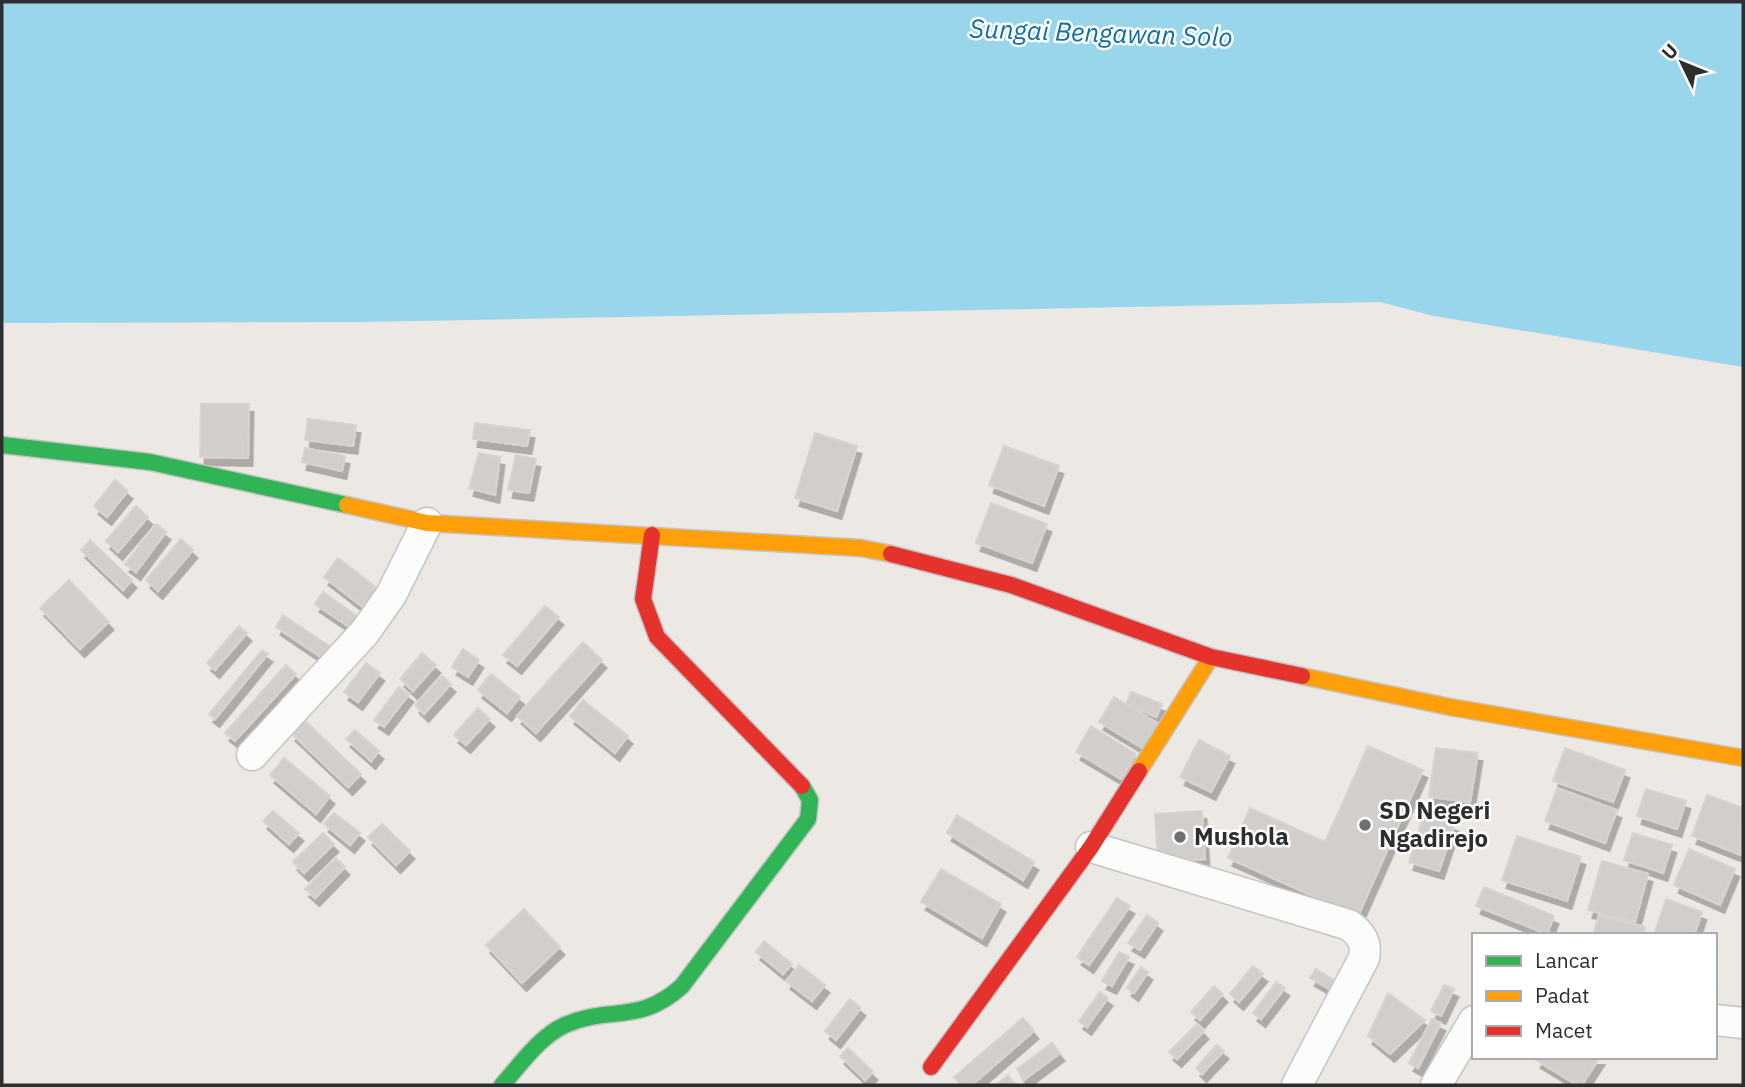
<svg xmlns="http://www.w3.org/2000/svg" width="1745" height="1087" font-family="'IBM Plex Sans',sans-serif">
	<defs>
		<filter id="shadow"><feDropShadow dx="4.5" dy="8" stdDeviation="0" flood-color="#0004"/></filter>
	</defs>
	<rect width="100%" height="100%" fill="#ece8e4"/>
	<path fill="#99d6ec" d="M 2,2 L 1743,2 L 1743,367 L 1434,316 L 1380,302 L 366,322 L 2,323 Z"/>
	<path fill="#d1cecb" stroke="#d7d4d0" stroke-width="2" filter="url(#shadow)" d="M 201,404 L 249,404 L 248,458 L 200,457 Z
		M 308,419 L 356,425 L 353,446 L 305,440 Z
		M 475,423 L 530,430 L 527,446 L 473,439 Z
		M 815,433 L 857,446 L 837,511 L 795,498 Z
		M 1004,446 L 1059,466 L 1044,506 L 989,485 Z
		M 305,448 L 345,456 L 342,471 L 302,462 Z
		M 479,453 L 500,457 L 495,495 L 469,488 Z
		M 516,455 L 536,459 L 529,493 L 508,490 Z
		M 115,480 L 128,491 L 107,517 L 94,506 Z
		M 991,503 L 1047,524 L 1032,563 L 976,543 Z
		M 136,506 L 148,517 L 118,552 L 106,541 Z
		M 156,524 L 166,532 L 136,572 L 125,564 Z
		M 181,539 L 193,550 L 158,591 L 146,580 Z
		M 90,540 L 132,580 L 123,590 L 81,550 Z
		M 338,558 L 382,592 L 368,611 L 324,577 Z
		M 69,580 L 109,622 L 80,649 L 40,608 Z
		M 323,592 L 360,618 L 352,629 L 315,604 Z
		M 545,606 L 559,617 L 517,666 L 503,655 Z
		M 283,615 L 335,650 L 328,662 L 276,627 Z
		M 239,626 L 247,633 L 215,670 L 207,663 Z
		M 583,642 L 602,660 L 536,733 L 517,716 Z
		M 463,649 L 479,660 L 468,677 L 452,667 Z
		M 262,650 L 268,654 L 215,719 L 209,714 Z
		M 422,653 L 436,665 L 413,691 L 400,679 Z
		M 366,663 L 380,673 L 358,702 L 344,692 Z
		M 286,665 L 296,674 L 235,741 L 225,733 Z
		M 491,674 L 520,697 L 507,713 L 478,690 Z
		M 442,676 L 451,684 L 424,714 L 415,705 Z
		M 399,687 L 409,694 L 384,727 L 374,720 Z
		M 1131,692 L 1162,704 L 1156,717 L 1126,704 Z
		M 1114,697 L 1159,724 L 1144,749 L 1099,722 Z
		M 583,700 L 628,736 L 615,753 L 570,716 Z
		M 478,708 L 490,719 L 466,745 L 454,735 Z
		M 303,719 L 361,774 L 348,787 L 291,733 Z
		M 1091,726 L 1136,754 L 1121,779 L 1076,752 Z
		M 355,730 L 379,751 L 371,761 L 346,739 Z
		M 1199,740 L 1230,756 L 1211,792 L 1180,777 Z
		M 1368,746 L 1423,770 L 1358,916 L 1228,858 L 1250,808 L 1325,842 Z
		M 1436,748 L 1478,753 L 1470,802 L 1429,797 Z
		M 1565,748 L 1625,770 L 1613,802 L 1553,781 Z
		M 284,758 L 330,796 L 316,814 L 270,775 Z
		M 1557,788 L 1617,810 L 1605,843 L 1545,821 Z
		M 1646,789 L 1686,801 L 1677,829 L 1637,816 Z
		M 1707,795 L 1743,808 L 1741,855 L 1692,836 Z
		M 273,811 L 299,833 L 289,844 L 263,821 Z
		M 1202,811 L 1205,859 L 1158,862 L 1155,814 Z
		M 334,813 L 360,833 L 350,845 L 324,824 Z
		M 1424,814 L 1455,824 L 1439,871 L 1409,862 Z
		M 957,815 L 1034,862 L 1023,880 L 947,833 Z
		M 382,824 L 410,851 L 396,865 L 368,837 Z
		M 323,833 L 334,844 L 304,873 L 293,862 Z
		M 1633,833 L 1672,845 L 1663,873 L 1624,860 Z
		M 1517,836 L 1581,857 L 1567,901 L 1502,880 Z
		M 1689,849 L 1735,869 L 1720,905 L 1674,885 Z
		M 336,858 L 345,867 L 315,898 L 305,889 Z
		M 1602,861 L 1648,874 L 1635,922 L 1588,910 Z
		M 941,869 L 1001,904 L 982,938 L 921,902 Z
		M 1484,887 L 1554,916 L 1547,934 L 1476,906 Z
		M 1117,898 L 1130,906 L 1089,965 L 1077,957 Z
		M 1666,899 L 1702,912 L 1694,935 L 1654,935 Z
		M 524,909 L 560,947 L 522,983 L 486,945 Z
		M 1147,915 L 1158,923 L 1140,950 L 1128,943 Z
		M 1599,915 L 1645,927 L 1643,935 L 1593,935 Z
		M 764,941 L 792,964 L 783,974 L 756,952 Z
		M 1119,952 L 1129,957 L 1112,986 L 1102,981 Z
		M 799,965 L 825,985 L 812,1001 L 786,981 Z
		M 1253,966 L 1263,974 L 1239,1002 L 1230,994 Z
		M 1141,967 L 1148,972 L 1134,993 L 1127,988 Z
		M 1316,969 L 1341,984 L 1336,993 L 1310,978 Z
		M 1276,982 L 1285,988 L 1261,1019 L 1253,1013 Z
		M 1444,985 L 1454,989 L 1441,1016 L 1431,1011 Z
		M 1214,986 L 1223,994 L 1200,1020 L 1191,1012 Z
		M 1100,992 L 1108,998 L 1087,1027 L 1079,1021 Z
		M 1388,993 L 1425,1020 L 1390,1054 L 1368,1036 Z
		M 850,999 L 861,1008 L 836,1040 L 825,1031 Z
		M 1023,1018 L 1034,1031 L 972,1085 L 961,1085 L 954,1077 Z
		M 1432,1019 L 1441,1023 L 1418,1068 L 1409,1063 Z
		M 1197,1024 L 1204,1031 L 1177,1059 L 1169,1052 Z
		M 1052,1043 L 1060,1053 L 1024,1080 L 1017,1069 Z
		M 1217,1045 L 1224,1051 L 1202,1074 L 1196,1068 Z
		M 848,1048 L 873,1072 L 865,1080 L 840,1056 Z
		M 1538,1057 L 1600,1057 L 1582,1085 L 1577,1085 L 1536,1060 Z
		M 1008,1075 L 1016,1085 L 996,1085 Z"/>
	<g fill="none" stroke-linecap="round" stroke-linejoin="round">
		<g stroke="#c5c4c5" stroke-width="33">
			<path id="street" d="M 252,755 L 365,632 L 391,595 L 427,523
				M 1091,847 L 1349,925 C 1361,934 1367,942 1364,958 L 1297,1085
				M 1715,1020 L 1743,1023
				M 1436,1085 L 1474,1021"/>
		</g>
		<g stroke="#c5c4c5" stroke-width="19">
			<path id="fast" d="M 2,445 L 150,462 L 347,505
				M 502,1085 C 521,1064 539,1037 565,1025 C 611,1005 639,1025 682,986 L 808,819 L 810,800 L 802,786"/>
		</g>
		<g stroke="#c5c4c5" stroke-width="19">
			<path id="slow" d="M 347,505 L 427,523 L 861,548 L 891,554
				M 1302,676 L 1450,707 L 1743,758
				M 1139,771 L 1211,657"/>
		</g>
		<g stroke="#c5c4c5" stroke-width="19">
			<path id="jam" d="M 652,535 L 643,599 L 657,637 L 802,786
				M 891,554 L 1011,585 L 1211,657 L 1302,676
				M 931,1067 L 1091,847 L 1139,771"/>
		</g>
		<use href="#street" stroke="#fcfcfb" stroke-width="30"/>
		<use href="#fast" stroke="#30b455" stroke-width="16"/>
		<use href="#slow" stroke="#ff9f0a" stroke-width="16"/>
		<use href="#jam" stroke="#e5322d" stroke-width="16"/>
	</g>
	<g fill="#706f6e" stroke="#fff" stroke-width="2.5">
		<circle cx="1365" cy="825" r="7"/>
		<circle cx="1180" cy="837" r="7"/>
	</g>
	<g text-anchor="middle" stroke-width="5" stroke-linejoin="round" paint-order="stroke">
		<g font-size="24" font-weight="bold" fill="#2e2e2e" stroke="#fff" text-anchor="start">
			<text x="1379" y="819">SD Negeri<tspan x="1379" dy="28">Ngadirejo</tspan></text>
			<text x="1194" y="845">Mushola</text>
		</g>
		<g font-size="26" font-style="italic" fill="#0d6fa3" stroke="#fff">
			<text transform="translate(1101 33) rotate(2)" y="9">Sungai Bengawan Solo</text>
		</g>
	</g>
	<rect width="1745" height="1087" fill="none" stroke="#2e2e2e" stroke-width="7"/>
	<rect x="1472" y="933" width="245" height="126" fill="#ffffff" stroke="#ababab" stroke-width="2"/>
	<rect x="1486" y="956" width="35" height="10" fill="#30b455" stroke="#ababab" stroke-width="2"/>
	<text x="1535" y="968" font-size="21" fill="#2e2e2e">Lancar</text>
	<rect x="1486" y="991" width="35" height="10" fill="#ff9f0a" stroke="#ababab" stroke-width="2"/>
	<text x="1535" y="1003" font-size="21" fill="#2e2e2e">Padat</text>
	<rect x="1486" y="1026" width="35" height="10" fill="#e5322d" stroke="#ababab" stroke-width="2"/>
	<text x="1535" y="1038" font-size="21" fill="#2e2e2e">Macet</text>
	<g transform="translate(1682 63) rotate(313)" stroke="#ffffff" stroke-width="5" paint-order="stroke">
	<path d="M0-5L12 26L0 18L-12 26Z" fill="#2e2e2e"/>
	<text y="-10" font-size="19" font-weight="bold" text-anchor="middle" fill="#2e2e2e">U</text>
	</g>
</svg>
